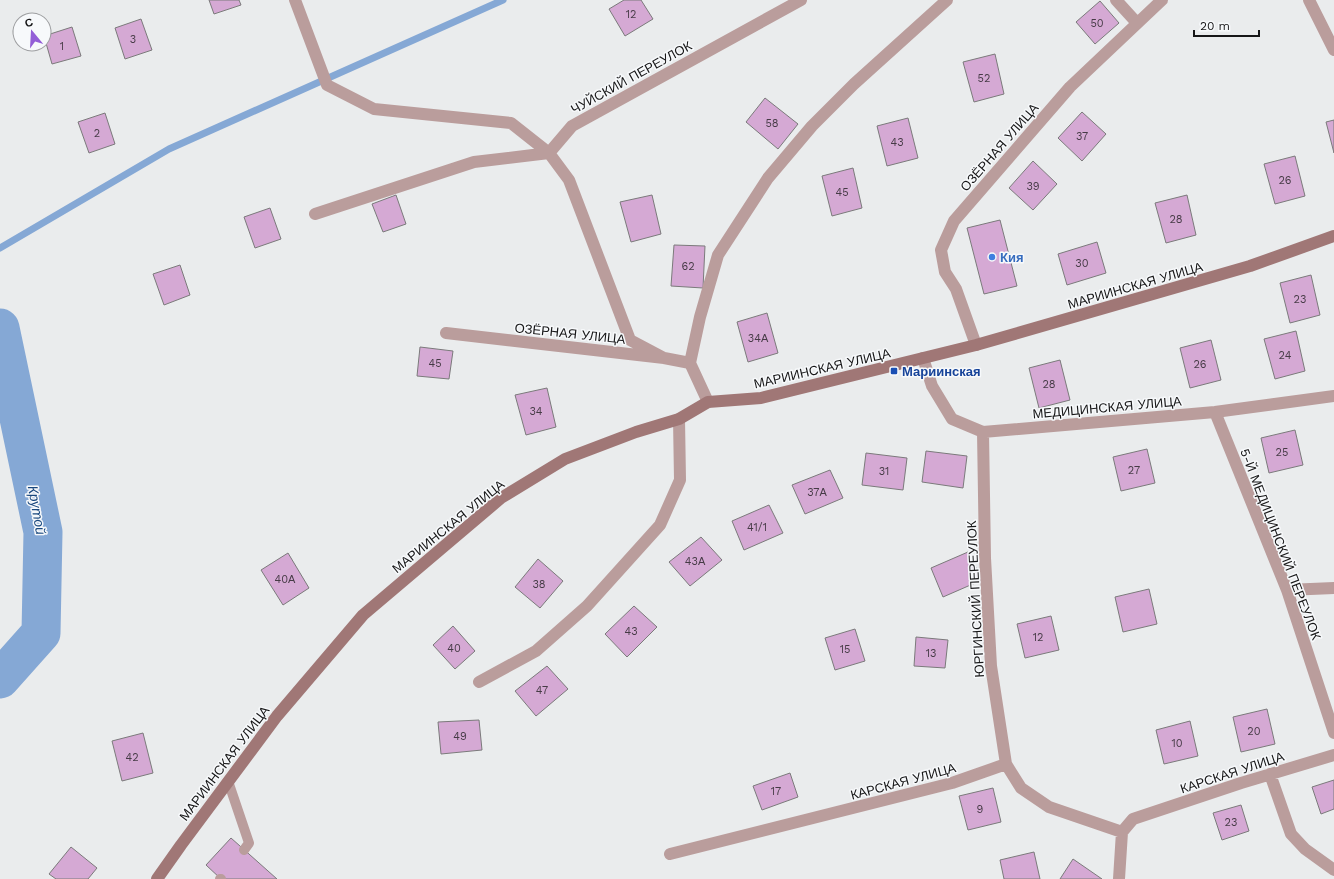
<svg xmlns="http://www.w3.org/2000/svg" width="1334" height="879" font-family="'Work Sans',sans-serif">
	<rect width="100%" height="100%" fill="#eaeced"/>
	<g fill="none" stroke-linecap="round" stroke-linejoin="round">
		<path stroke="#85a8d5" stroke-width="7" d="M 0,248 L 169,149 L 503,0"/>
		<path stroke="#85a8d5" stroke-width="39" d="M 0,328 L 43,532 L 41,633 L 0,679"/>
	</g>
	<path fill="#d5a9d4" stroke="#7b7a7b" d="M 209,0 L 239,0 L 241,5 L 214,14 Z
		M 624,0 L 641,0 L 653,19 L 625,36 L 609,9 Z
		M 1100,1 L 1119,23 L 1095,44 L 1076,22 Z
		M 141,19 L 152,50 L 125,59 L 115,28 Z
		M 72,27 L 81,56 L 52,64 L 44,36 Z
		M 995,54 L 1004,94 L 974,102 L 963,62 Z
		M 765,98 L 798,124 L 778,149 L 746,122 Z
		M 1082,112 L 1106,134 L 1082,161 L 1058,138 Z
		M 105,113 L 115,144 L 89,153 L 78,122 Z
		M 908,118 L 918,158 L 887,166 L 877,126 Z
		M 1334,120 L 1334,153 L 1326,122 Z
		M 1295,156 L 1305,196 L 1275,204 L 1264,164 Z
		M 1033,161 L 1057,184 L 1033,210 L 1009,188 Z
		M 853,168 L 862,208 L 832,216 L 822,176 Z
		M 396,195 L 406,224 L 383,232 L 372,204 Z
		M 652,195 L 661,234 L 631,242 L 620,202 Z
		M 1187,195 L 1196,235 L 1166,243 L 1155,203 Z
		M 270,208 L 281,239 L 255,248 L 244,217 Z
		M 1000,220 L 1017,286 L 984,294 L 967,228 Z
		M 1097,242 L 1106,273 L 1067,285 L 1058,254 Z
		M 674,245 L 705,246 L 703,288 L 671,286 Z
		M 180,265 L 190,295 L 164,305 L 153,274 Z
		M 1311,275 L 1320,315 L 1290,323 L 1280,283 Z
		M 767,313 L 778,353 L 748,362 L 737,322 Z
		M 1296,331 L 1305,371 L 1275,379 L 1264,339 Z
		M 1211,340 L 1221,380 L 1190,388 L 1180,348 Z
		M 420,347 L 453,351 L 449,379 L 417,376 Z
		M 1060,360 L 1070,400 L 1039,408 L 1029,368 Z
		M 547,388 L 556,427 L 526,435 L 515,395 Z
		M 1295,430 L 1303,465 L 1269,473 L 1261,438 Z
		M 1147,449 L 1155,483 L 1121,491 L 1113,457 Z
		M 926,451 L 967,456 L 963,488 L 922,482 Z
		M 866,453 L 907,458 L 903,490 L 862,485 Z
		M 830,470 L 843,498 L 805,514 L 792,485 Z
		M 769,505 L 783,533 L 744,550 L 732,521 Z
		M 701,537 L 722,560 L 690,586 L 669,562 Z
		M 968,552 L 982,580 L 943,597 L 931,568 Z
		M 288,553 L 309,588 L 283,605 L 261,570 Z
		M 538,559 L 563,581 L 540,608 L 515,587 Z
		M 1149,589 L 1157,624 L 1123,632 L 1115,597 Z
		M 634,606 L 657,627 L 627,657 L 605,634 Z
		M 1051,616 L 1059,650 L 1025,658 L 1017,624 Z
		M 453,626 L 475,651 L 455,669 L 433,645 Z
		M 855,629 L 865,661 L 835,670 L 825,638 Z
		M 916,637 L 948,640 L 945,668 L 914,666 Z
		M 547,666 L 568,689 L 536,716 L 515,691 Z
		M 1267,709 L 1275,744 L 1241,752 L 1233,717 Z
		M 479,720 L 482,750 L 441,754 L 438,722 Z
		M 1190,721 L 1198,756 L 1164,764 L 1156,730 Z
		M 143,733 L 153,773 L 122,781 L 112,741 Z
		M 790,773 L 798,797 L 762,810 L 753,786 Z
		M 1334,780 L 1334,809 L 1321,814 L 1312,787 Z
		M 993,788 L 1001,822 L 968,830 L 959,796 Z
		M 1241,805 L 1249,831 L 1222,840 L 1213,813 Z
		M 231,838 L 277,879 L 221,879 L 206,865 Z
		M 71,847 L 97,868 L 88,879 L 56,879 L 49,874 Z
		M 1034,852 L 1040,879 L 1004,879 L 1000,860 Z
		M 1073,859 L 1102,879 L 1060,879 Z"/>
	<g fill="none" stroke-linecap="round" stroke-linejoin="round">
		<path stroke="#ba9d9c" stroke-width="10" d="M 228,781 L 249,843 L 244,850
			M 220,879 L 221,879"/>
		<path stroke="#ba9d9c" stroke-width="12" d="M 295,0 L 327,85 L 374,109 L 511,123 L 549,153 L 569,180 L 630,340 L 664,358
			M 1116,0 L 1137,23
			M 1309,0 L 1334,50
			M 315,214 L 474,162 L 549,153 L 572,126 L 801,0
			M 446,333 L 664,358 L 690,363
			M 976,345 L 956,289 L 945,272 L 941,250 L 954,221 L 1070,87 L 1162,0
			M 923,358 L 932,386 L 952,419 L 983,432 L 1215,412 L 1334,396
			M 708,402 L 690,363 L 700,317 L 718,255 L 768,178 L 812,126 L 854,84 L 947,0
			M 1215,412 L 1287,590 L 1334,733
			M 983,432 L 985,558 L 991,666 L 1006,764 L 1021,788 L 1049,807 L 1122,832 L 1133,819 L 1241,783 L 1334,755
			M 1287,590 L 1334,588
			M 479,682 L 536,651 L 587,606 L 660,525 L 680,480 L 679,419
			M 1270,774 L 1291,834 L 1305,849 L 1334,870
			M 670,854 L 952,783 L 1006,764
			M 1119,879 L 1122,832"/>
		<path stroke="#a07776" stroke-width="12" d="M 157,879 L 181,845 L 277,716 L 363,615 L 501,498 L 565,459 L 636,432 L 679,419 L 708,402 L 761,398 L 976,345 L 1250,266 L 1334,236"/>
	</g>
	<circle fill="#3f7fe0" stroke="#f7f9fb" stroke-width="1.5" cx="992" cy="257" r="4"/>
	<rect fill="#1a4fb4" stroke="#f7f9fb" stroke-width="1.5" x="890" y="367" width="8" height="8" rx="2"/>
	<g text-anchor="middle" stroke-width="3" stroke-linejoin="round" paint-order="stroke">
		<g font-size="11" fill="#463b46">
			<text x="631" y="18">12</text>
			<text x="1097" y="27">50</text>
			<text x="133" y="43">3</text>
			<text x="62" y="50">1</text>
			<text x="984" y="82">52</text>
			<text x="772" y="127">58</text>
			<text x="97" y="137">2</text>
			<text x="1082" y="140">37</text>
			<text x="897" y="146">43</text>
			<text x="1285" y="184">26</text>
			<text x="1033" y="190">39</text>
			<text x="842" y="196">45</text>
			<text x="1176" y="223">28</text>
			<text x="1082" y="267">30</text>
			<text x="688" y="270">62</text>
			<text x="1300" y="303">23</text>
			<text x="758" y="342">34А</text>
			<text x="1285" y="359">24</text>
			<text x="435" y="367">45</text>
			<text x="1200" y="368">26</text>
			<text x="1049" y="388">28</text>
			<text x="536" y="415">34</text>
			<text x="1282" y="456">25</text>
			<text x="1134" y="474">27</text>
			<text x="884" y="475">31</text>
			<text x="817" y="496">37А</text>
			<text x="757" y="531">41/1</text>
			<text x="695" y="565">43А</text>
			<text x="285" y="583">40А</text>
			<text x="539" y="588">38</text>
			<text x="631" y="635">43</text>
			<text x="1038" y="641">12</text>
			<text x="454" y="652">40</text>
			<text x="845" y="653">15</text>
			<text x="931" y="657">13</text>
			<text x="542" y="694">47</text>
			<text x="1254" y="735">20</text>
			<text x="460" y="740">49</text>
			<text x="1177" y="747">10</text>
			<text x="132" y="761">42</text>
			<text x="776" y="795">17</text>
			<text x="980" y="813">9</text>
			<text x="1231" y="826">23</text>
		</g>
		<g font-size="13" fill="#161617" stroke="#f7f9fb">
			<text transform="translate(631 77) rotate(-29)" y="5">ЧУЙСКИЙ ПЕРЕУЛОК</text>
			<text transform="translate(999 147) rotate(-49)" y="5">ОЗЁРНАЯ УЛИЦА</text>
			<text transform="translate(1135 285) rotate(-16)" y="5">МАРИИНСКАЯ УЛИЦА</text>
			<text transform="translate(570 333) rotate(6)" y="5">ОЗЁРНАЯ УЛИЦА</text>
			<text transform="translate(822 368) rotate(-13)" y="5">МАРИИНСКАЯ УЛИЦА</text>
			<text transform="translate(1107 407) rotate(-5)" y="5">МЕДИЦИНСКАЯ УЛИЦА</text>
			<text transform="translate(448 526) rotate(-39)" y="5">МАРИИНСКАЯ УЛИЦА</text>
			<text transform="translate(1281 544) rotate(69)" y="5">5-Й МЕДИЦИНСКИЙ ПЕРЕУЛОК</text>
			<text transform="translate(975 599) rotate(-93)" y="5">ЮРГИНСКИЙ ПЕРЕУЛОК</text>
			<text transform="translate(224 763) rotate(-53)" y="5">МАРИИНСКАЯ УЛИЦА</text>
			<text transform="translate(1232 772) rotate(-18)" y="5">КАРСКАЯ УЛИЦА</text>
			<text transform="translate(903 781) rotate(-15)" y="5">КАРСКАЯ УЛИЦА</text>
		</g>
		<g font-size="13" font-weight="bold" fill="#366cbe" stroke="#f7f9fb" text-anchor="start">
			<text x="1000" y="262">Кия</text>
		</g>
		<g font-size="13" font-weight="bold" fill="#164399" stroke="#f7f9fb" text-anchor="start">
			<text x="902" y="376">Мариинская</text>
		</g>
		<g font-size="14" font-style="italic" fill="#18477e" stroke="#f7f9fb">
			<text transform="translate(37 510) rotate(80)" y="5">Крутой</text>
		</g>
	</g>
	<g transform="translate(32 32) rotate(342)"><circle r="19" fill="#f7f9fb" stroke="#9d9ea0"/>
	<path d="M0-3L7 15L0 10L-7 15Z" fill="#935ed7"/>
	<text y="-6" font-size="11" font-weight="bold" text-anchor="middle" fill="#161617">С</text>
	</g>
	<path d="M1194 30v6h65v-6" fill="none" stroke="#161617" stroke-width="2"/>
	<text x="1200" y="30" font-size="12" fill="#161617" stroke="#f7f9fb" stroke-width="3" paint-order="stroke">20 m</text>
</svg>
